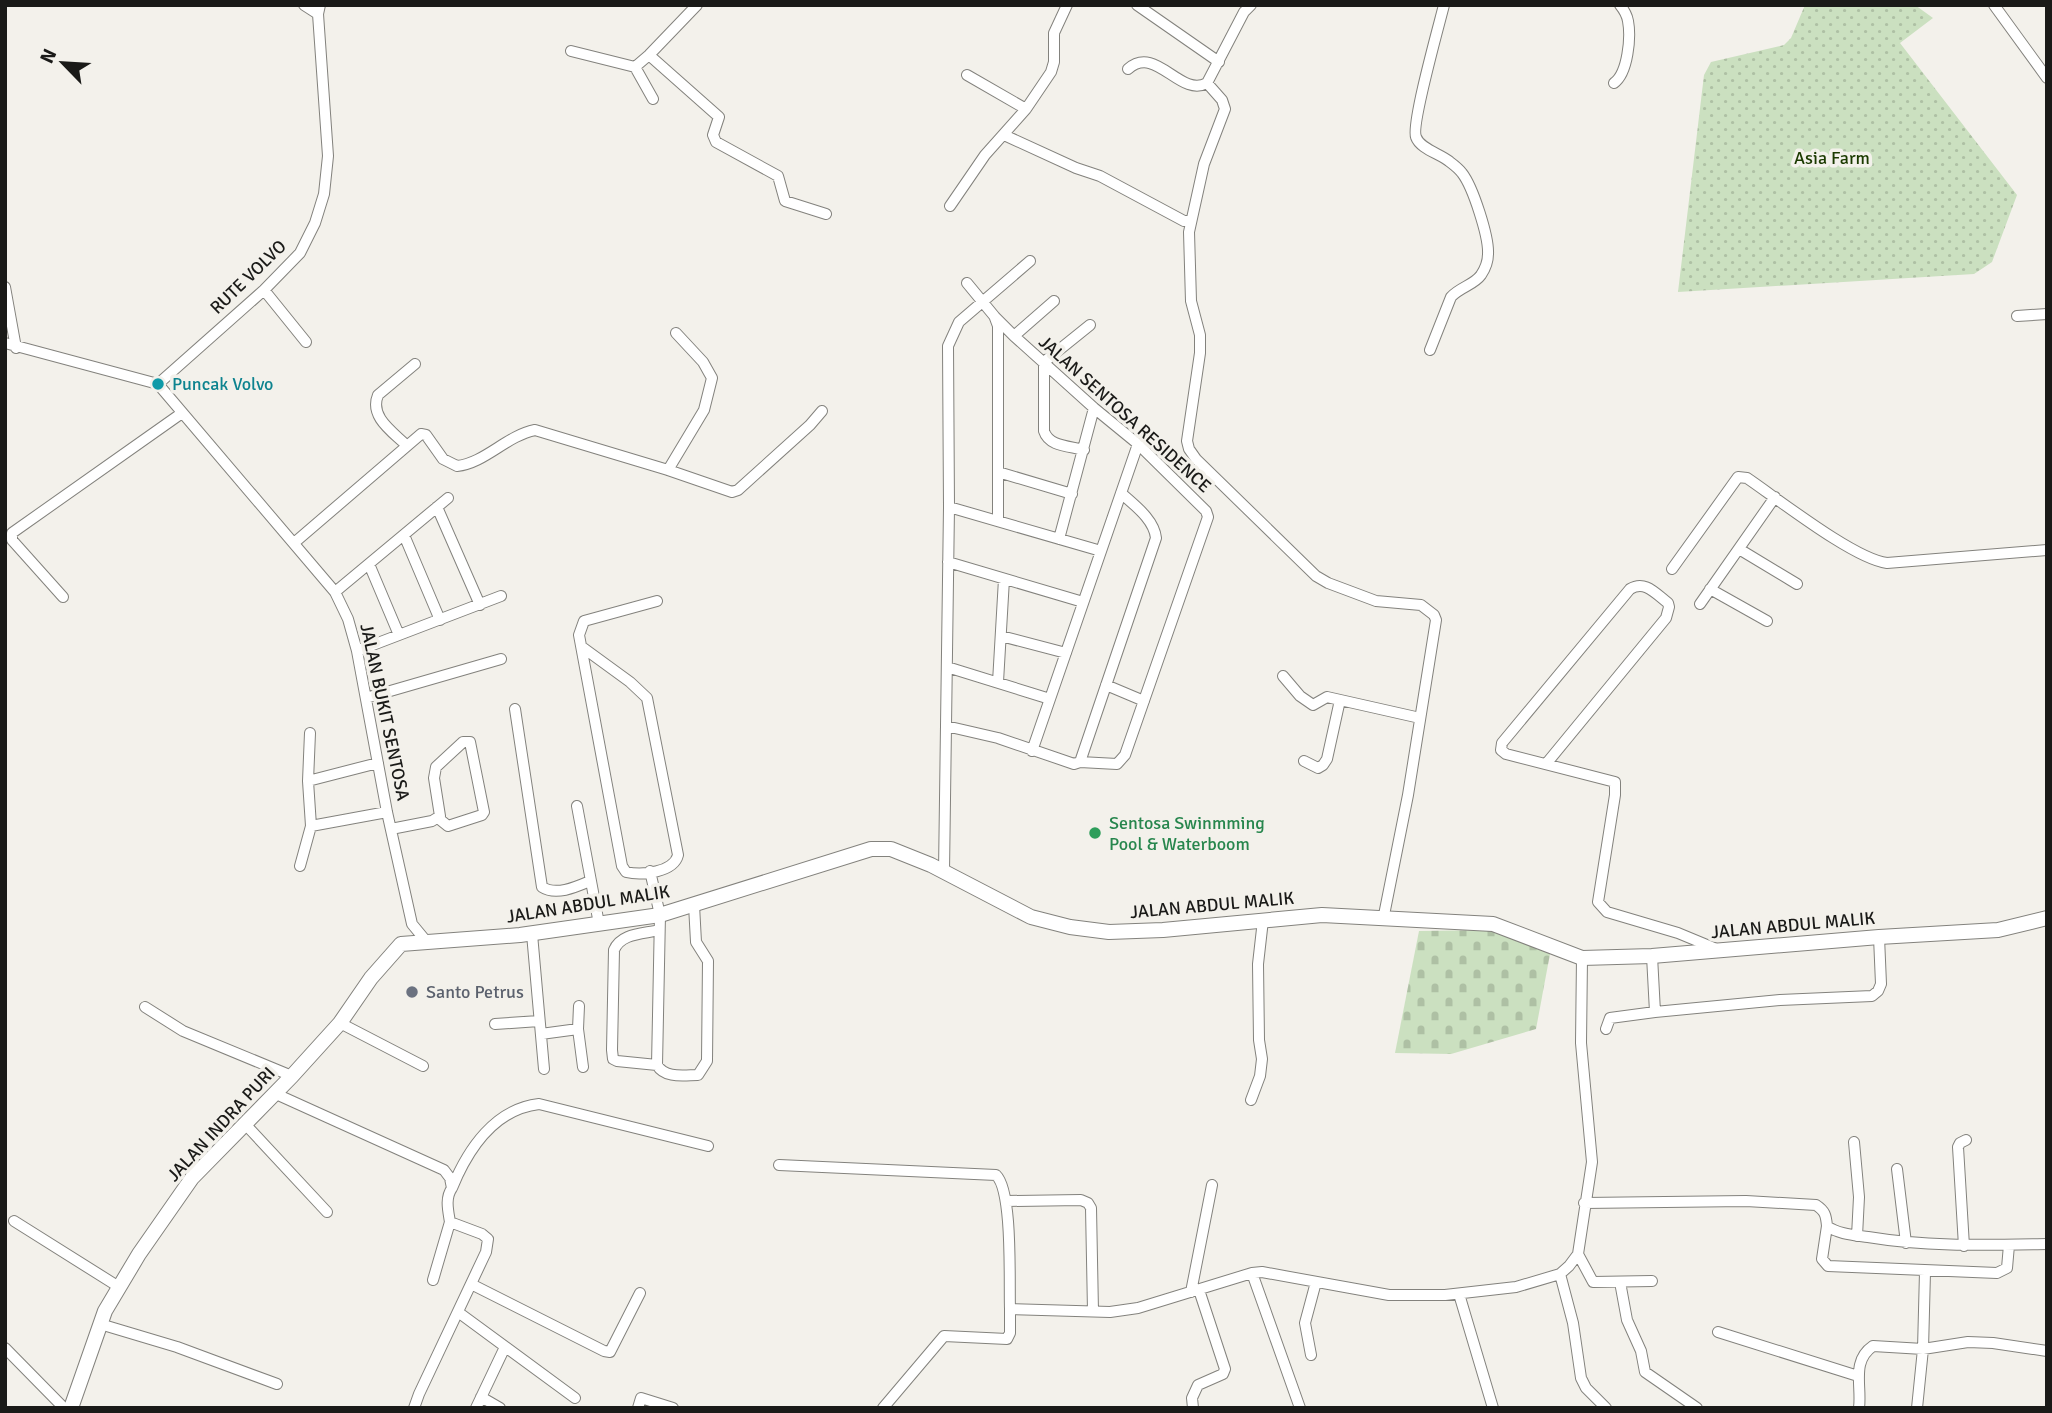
<svg xmlns="http://www.w3.org/2000/svg" width="2052" height="1413" font-family="Signika,sans-serif">
	<defs>
		<pattern id="green-dots" width="8" height="8" patternUnits="userSpaceOnUse" patternTransform="scale(1.75)"><rect width="8" height="8" fill="#cbe0c0"/><path d="M2 2h.1M6 6h.1" fill="none" stroke="#aec0a4" stroke-width="1.8" stroke-linecap="round"/></pattern>
		<pattern id="cemetery-stones" width="16" height="16" patternUnits="userSpaceOnUse" patternTransform="scale(1.75)"><rect width="16" height="16" fill="#cbe0c0"/><path d="M2 7V4a2 2 0 0 1 4 0v3zM10 15v-3a2 2 0 0 1 4 0v3z" fill="#aec0a4"/></pattern>
	</defs>
	<rect width="100%" height="100%" fill="#f3f1eb"/>
	<path fill="url(#green-dots)" d="M 1805,5 L 1915,5 L 1933,18 L 1900,43 L 2017,195 L 1992,262 L 1974,274 L 1678,292 L 1704,75 L 1711,62 L 1784,45 L 1791,38 Z"/>
	<path fill="url(#cemetery-stones)" d="M 1490,930 L 1550,954 L 1536,1029 L 1451,1054 L 1395,1053 L 1419,931 Z"/>
	<g fill="none" stroke-linecap="round" stroke-linejoin="round">
		<g stroke="#83827d" stroke-width="12">
			<path id="minor" d="M 304,5 L 318,14
				M 1137,5 L 1219,62
				M 1251,5 L 1244,12 L 1207,83 L 1222,100 L 1225,109 L 1204,164 L 1189,232 L 1191,301 L 1200,335 L 1200,353 L 1187,441 L 1189,449 L 1196,459 L 1316,576 L 1328,583 L 1376,601 L 1421,605 L 1434,615 L 1436,620 L 1408,795 L 1383,920
				M 1994,5 L 2047,78
				M 571,51 L 635,67 L 653,99
				M 649,55 L 719,117 L 713,135 L 716,142 L 778,176 L 785,201 L 826,214
				M 635,67 L 649,55 L 697,5
				M 1128,69 C 1156,44 1180,98 1207,83
				M 967,75 L 1026,109
				M 1614,83 C 1628,73 1631,37 1628,21 C 1627,15 1624,10 1620,5
				M 1004,135 L 1076,168 L 1100,176 L 1184,221 L 1190,221
				M 950,206 L 985,155 L 1026,109 L 1051,72 L 1054,62 L 1054,33 L 1067,5
				M 967,283 L 995,317 L 1014,336 L 1094,408 L 1138,444 L 1206,511 L 1208,517 L 1125,755 L 1117,764 L 1080,762
				M 5,287 L 16,348
				M 264,290 L 306,342
				M 2017,316 L 2047,314
				M 995,318 L 998,326 L 998,521
				M 1014,336 L 1054,301
				M 5,343 L 158,384
				M 1430,350 L 1451,297 C 1460,287 1474,285 1481,275 C 1485,269 1488,261 1488,254 C 1489,237 1473,187 1462,173 C 1459,169 1454,165 1450,162 C 1441,154 1420,149 1416,137 C 1411,125 1439,25 1444,5
				M 158,384 L 335,592 L 348,619 L 357,651 L 387,812 L 412,924 L 426,941
				M 158,384 L 264,290 L 300,253 L 315,223 L 324,194 L 328,156 L 318,14 L 320,5
				M 406,445 C 393,432 369,417 378,395 L 415,364
				M 1084,450 C 1070,446 1049,447 1044,431 L 1044,362 L 1090,325
				M 668,470 L 704,410 L 712,378 L 703,362 L 676,333
				M 998,472 L 1072,494
				M 437,507 L 480,605
				M 949,507 L 1101,551
				M 404,535 L 440,620
				M 1059,539 L 1094,408
				M 294,543 L 421,434 L 426,435 L 443,459 L 457,466 C 485,463 506,436 535,430 L 668,470 L 732,492 L 738,490 L 810,425 L 822,411
				M 1739,549 L 1797,584
				M 948,562 L 1083,602
				M 369,564 L 399,635
				M 1672,569 L 1738,477 L 1747,478 C 1778,499 1854,559 1887,563 L 2047,550
				M 1710,589 L 1767,621
				M 335,592 L 448,498
				M 63,597 L 12,540 L 12,533 L 182,413
				M 1700,604 L 1775,497
				M 1001,636 L 1066,653
				M 582,647 L 630,682 L 647,698 L 678,855 C 674,872 642,876 626,872 L 622,866 L 579,635 L 584,621 L 657,601
				M 357,651 L 501,596
				M 947,667 L 1050,699
				M 1283,676 L 1300,696 L 1313,705 L 1327,697 L 1420,718
				M 998,682 L 1004,579
				M 1106,685 L 1144,701
				M 366,698 L 501,659
				M 515,709 L 542,887 C 556,896 576,887 590,881
				M 946,726 L 998,738 L 1074,764 L 1080,762 L 1156,538 C 1154,519 1134,505 1121,493
				M 1032,751 L 1138,444
				M 1304,761 L 1318,768 L 1323,765 L 1327,759 L 1340,700
				M 1546,764 L 1666,618 L 1669,607 L 1668,603 C 1655,593 1645,580 1630,589 L 1502,743 L 1501,750 L 1506,754 L 1615,782 L 1615,795 L 1598,902 L 1607,912 L 1678,933 L 1719,950
				M 308,781 L 378,763
				M 577,806 L 599,924
				M 311,826 L 387,812
				M 391,829 L 432,821 L 440,816 L 434,778 L 436,767 L 463,742 L 470,742 L 484,812 L 482,815 L 448,826 L 438,818
				M 300,866 L 311,826 L 308,781 L 310,733
				M 650,871 L 660,915 L 657,1065 C 665,1079 685,1075 698,1075 L 707,1061 L 708,961 L 696,942 L 694,905
				M 944,872 L 949,507 L 948,346 L 959,322 L 1030,261
				M 532,934 L 544,1069
				M 1652,956 L 1655,1012 L 1780,1000 L 1872,996 L 1878,991 L 1881,984 L 1879,937
				M 145,1007 L 183,1031 L 292,1076
				M 340,1023 L 423,1066
				M 495,1024 L 539,1021
				M 578,1029 L 579,1006
				M 1606,1029 L 1610,1018 L 1655,1012
				M 541,1034 L 578,1029 L 583,1067
				M 657,1065 L 617,1061 L 613,1059 L 612,1050 L 614,950 C 621,933 643,934 659,930
				M 276,1094 L 444,1170 L 450,1178 L 452,1188 C 445,1198 448,1210 450,1222 L 482,1234 L 488,1239 L 486,1252 L 419,1394 L 414,1408
				M 1251,1100 L 1260,1076 L 1262,1059 L 1259,1040 L 1258,964 L 1263,920
				M 246,1125 L 327,1212
				M 1854,1142 L 1859,1197 L 1857,1236
				M 779,1165 L 996,1175 C 1013,1191 1009,1282 1010,1309
				M 1897,1169 L 1906,1243
				M 452,1188 C 468,1149 495,1109 539,1104 L 708,1146
				M 1007,1201 L 1081,1200 L 1088,1203 L 1091,1208 L 1093,1311
				M 1584,1203 L 1746,1201 L 1816,1205 C 1825,1211 1826,1215 1827,1226 C 1838,1234 1854,1235 1868,1237 C 1928,1247 1987,1245 2047,1244
				M 14,1221 L 119,1287
				M 1827,1226 L 1822,1259 L 1828,1266 L 1997,1273 L 2007,1268 L 2009,1245
				M 1964,1246 L 1958,1147 L 1960,1143 L 1966,1140
				M 1578,1254 L 1593,1282 L 1652,1281
				M 1252,1273 L 1300,1408
				M 1560,1274 L 1573,1323 L 1581,1378 L 1586,1388 L 1606,1408
				M 433,1280 L 450,1222
				M 1620,1282 L 1627,1320 L 1641,1351 L 1645,1372 L 1697,1408
				M 471,1284 L 604,1351 L 610,1352 L 640,1293
				M 1191,1292 L 1212,1185
				M 1459,1294 L 1493,1408
				M 458,1312 L 575,1398
				M 100,1324 L 177,1347 L 277,1384
				M 1718,1332 L 1858,1376
				M 5,1348 L 64,1408
				M 1311,1355 L 1305,1323 L 1316,1282
				M 481,1397 L 500,1408
				M 476,1408 L 505,1347
				M 638,1408 L 641,1398 L 673,1408
				M 883,1408 L 944,1336 L 1007,1339 L 1010,1333 L 1010,1309 L 1110,1312 L 1138,1308 L 1252,1273 L 1262,1272 L 1389,1295 L 1445,1295 L 1516,1287 L 1560,1274 L 1569,1266 L 1578,1254 L 1592,1162 L 1581,1043 L 1582,958
				M 1193,1408 L 1192,1398 L 1198,1385 L 1223,1374 L 1225,1369 L 1199,1290
				M 1859,1408 C 1862,1386 1851,1361 1873,1346 L 1923,1349 L 1968,1342 L 1993,1343 L 2047,1351
				M 1917,1408 L 1923,1349 L 1925,1272"/>
		</g>
		<g stroke="#83827d" stroke-width="16">
			<path id="tertiary" d="M 71,1408 L 105,1311 L 139,1254 L 192,1178 L 292,1076 L 340,1023 L 371,978 L 401,944 L 520,935 L 660,915 L 871,849 L 891,849 L 931,865 L 1031,917 L 1070,927 L 1109,932 L 1163,930 L 1322,915 L 1493,924 L 1582,958 L 1652,956 L 1879,937 L 1998,930 L 2047,918"/>
		</g>
		<use href="#minor" stroke="#fff" stroke-width="10"/>
		<use href="#tertiary" stroke="#fff" stroke-width="14"/>
	</g>
	<circle fill="#0f9aa8" stroke="#f3f1eb" stroke-width="2.5" cx="158" cy="384" r="7"/>
	<circle fill="#2e9e5b" stroke="#f3f1eb" stroke-width="2.5" cx="1095" cy="833" r="7"/>
	<circle fill="#6b7280" stroke="#f3f1eb" stroke-width="2.5" cx="412" cy="992" r="7"/>
	<g text-anchor="middle" stroke-width="7" stroke-linejoin="round" paint-order="stroke">
		<g font-size="18" fill="#1b3a00" stroke="#f3f1eb">
			<text x="1832" y="164">Asia Farm</text>
		</g>
		<g font-size="18" fill="#1a1a18" stroke="#f3f1eb">
			<text transform="translate(248 277) rotate(-44)" y="6">RUTE VOLVO</text>
			<text transform="translate(1125 414) rotate(42)" y="6">JALAN SENTOSA RESIDENCE</text>
			<text transform="translate(385 712) rotate(78)" y="6">JALAN BUKIT SENTOSA</text>
			<text transform="translate(588 904) rotate(-9)" y="6">JALAN ABDUL MALIK</text>
			<text transform="translate(1212 905) rotate(-5)" y="6">JALAN ABDUL MALIK</text>
			<text transform="translate(1793 925) rotate(-5)" y="6">JALAN ABDUL MALIK</text>
			<text transform="translate(221 1124) rotate(-47)" y="6">JALAN INDRA PURI</text>
		</g>
		<g font-size="18" fill="#0d838f" stroke="#f3f1eb" text-anchor="start">
			<text x="172" y="390">Puncak Volvo</text>
		</g>
		<g font-size="18" fill="#27864d" stroke="#f3f1eb" text-anchor="start">
			<text x="1109" y="829">Sentosa Swinmming<tspan x="1109" dy="21">Pool &amp; Waterboom</tspan></text>
		</g>
		<g font-size="18" fill="#5b616d" stroke="#f3f1eb" text-anchor="start">
			<text x="426" y="998">Santo Petrus</text>
		</g>
	</g>
	<rect width="2052" height="1413" fill="none" stroke="#1a1a18" stroke-width="14"/>
	<g transform="translate(63 63) rotate(295)" stroke="#f3f1eb" stroke-width="5" paint-order="stroke">
	<path d="M0-5L12 26L0 18L-12 26Z" fill="#1a1a18"/>
	<text y="-10" font-size="19" font-weight="bold" text-anchor="middle" fill="#1a1a18">N</text>
	</g>
</svg>
